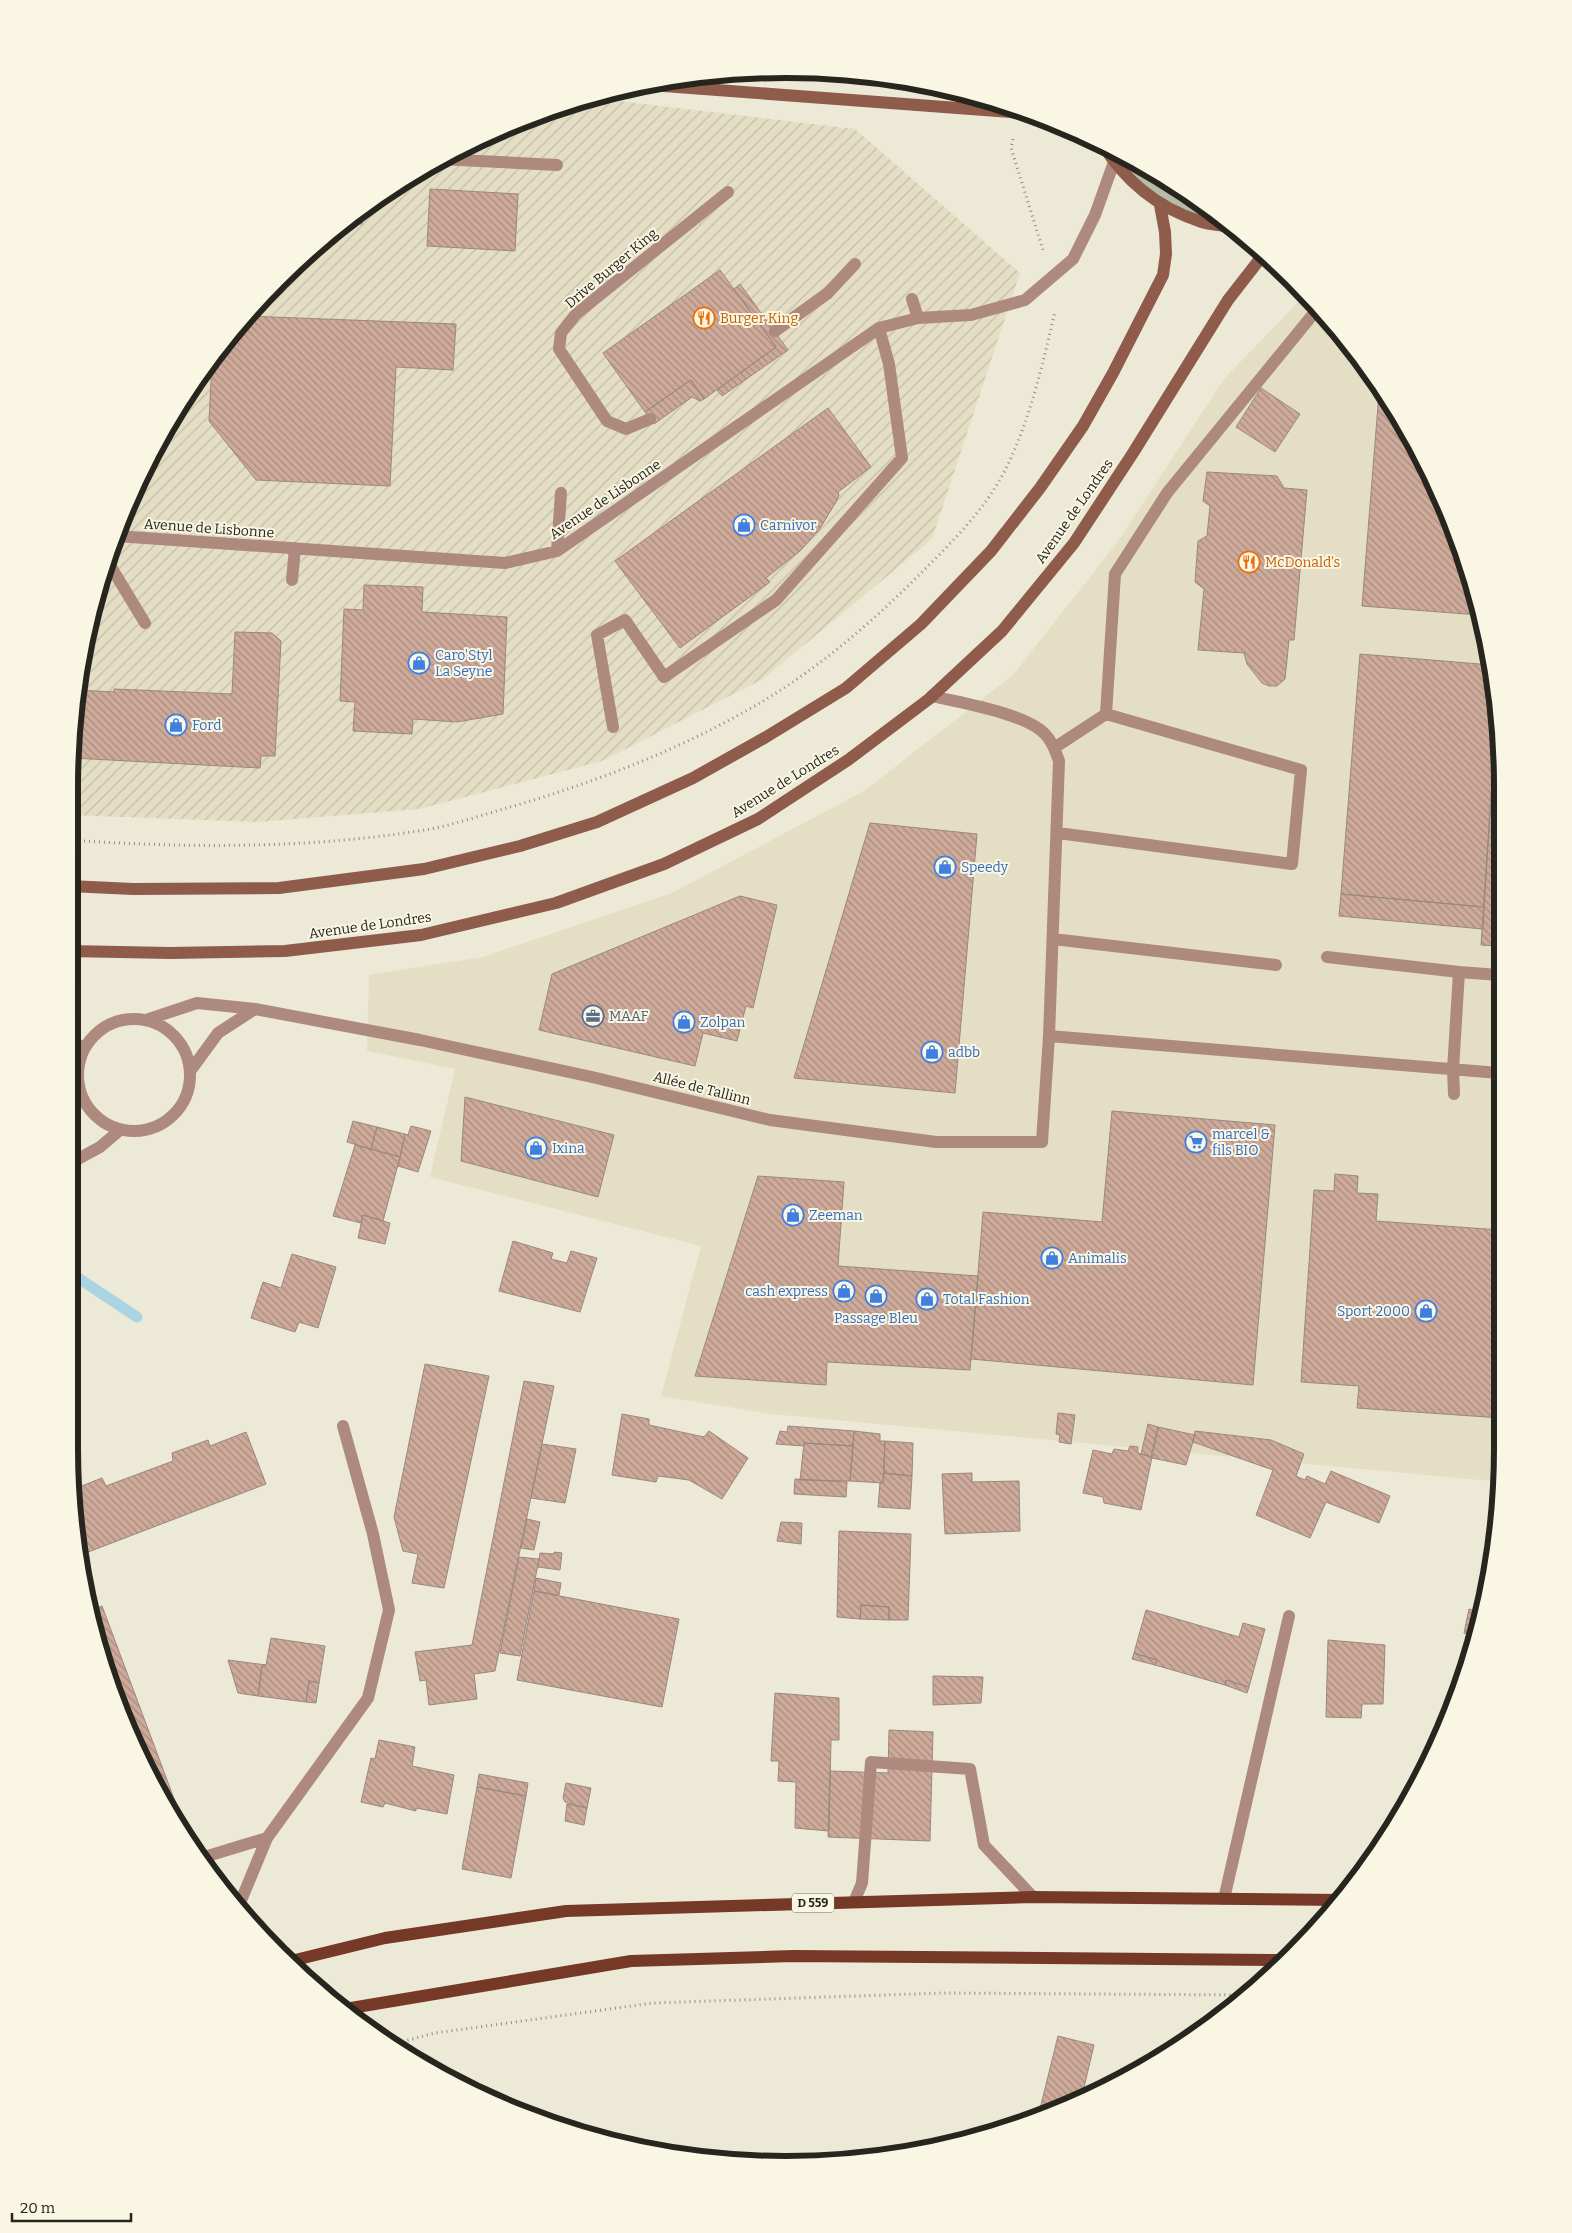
<svg xmlns="http://www.w3.org/2000/svg" width="1572" height="2233" font-family="Bitter,serif">
	<defs>
		<pattern id="industrial-furrows" width="10" height="10" patternUnits="userSpaceOnUse" patternTransform="scale(1.25)"><rect width="10" height="10" fill="#e4dec5"/><path d="M-1 1l2-2M0 10L10 0M9 11l2-2" fill="none" stroke="#c3bea9"/></pattern>
		<pattern id="building-back-hatch" width="6" height="6" patternUnits="userSpaceOnUse" patternTransform="scale(1.25)"><rect width="6" height="6" fill="#ceaa9a"/><path d="M-1 5l2 2M0 0l6 6M5-1l2 2" fill="none" stroke="#a78a7d"/></pattern>
	</defs>
	<rect width="100%" height="100%" fill="#ece9d7"/>
	<path fill="#e4dec5" d="M 1305,295 L 1325,313 L 1429,469 L 1465,556 L 1497,692 L 1502,1482 L 771,1414 L 661,1396 L 701,1246 L 430,1177 L 455,1069 L 367,1051 L 369,975 L 483,957 L 672,893 L 864,791 L 1013,675 L 1119,540 L 1224,379 Z"/>
	<path fill="url(#industrial-furrows)" d="M 593,98 L 855,129 L 1020,273 L 932,539 L 763,679 L 602,761 L 419,809 L 258,822 L 69,815 L 69,786 L 83,646 L 123,512 L 165,427 L 247,313 L 313,247 L 427,165 L 555,107 Z"/>
	<path fill="#b5bda8" d="M 1103,143 L 1222,217 L 1233,227 L 1160,205 Z"/>
	<g fill="none" stroke-linecap="round" stroke-linejoin="round">
		<path stroke="#aad4e1" stroke-width="11" d="M 69,1272 L 137,1317"/>
	</g>
	<path fill="url(#building-back-hatch)" stroke="#998881" d="M 430,189 L 518,194 L 515,251 L 427,246 Z
		M 365,210 L 362,224 L 345,224 Z
		M 720,270 L 776,347 L 704,399 L 691,380 L 645,412 L 603,353 Z
		M 740,284 L 788,350 L 722,396 L 717,390 L 776,347 L 734,289 Z
		M 245,316 L 456,324 L 453,370 L 396,367 L 390,486 L 256,480 L 209,421 L 212,362 Z
		M 691,380 L 704,399 L 700,401 L 692,397 L 654,424 L 645,412 Z
		M 1261,388 L 1300,414 L 1275,452 L 1236,427 Z
		M 1379,393 L 1429,469 L 1465,556 L 1479,615 L 1362,606 Z
		M 828,408 L 871,467 L 838,492 L 839,495 L 836,502 L 819,530 L 800,551 L 766,578 L 770,582 L 680,648 L 615,561 Z
		M 1207,472 L 1277,476 L 1284,488 L 1307,490 L 1294,640 L 1289,640 L 1285,679 L 1277,686 L 1269,686 L 1262,683 L 1247,664 L 1244,653 L 1198,650 L 1204,589 L 1195,582 L 1198,541 L 1207,536 L 1210,506 L 1203,501 Z
		M 364,585 L 423,587 L 422,612 L 507,617 L 503,714 L 457,722 L 413,719 L 412,734 L 353,731 L 355,702 L 340,701 L 344,609 L 363,610 Z
		M 235,632 L 272,633 L 281,641 L 275,756 L 261,756 L 260,768 L 72,758 L 78,690 L 114,692 L 114,689 L 232,694 Z
		M 1360,654 L 1491,665 L 1497,692 L 1497,706 L 1484,907 L 1341,894 Z
		M 1497,706 L 1499,946 L 1481,945 Z
		M 870,823 L 977,834 L 955,1093 L 794,1078 Z
		M 1341,894 L 1484,907 L 1483,929 L 1339,916 Z
		M 740,896 L 777,905 L 753,1008 L 746,1006 L 737,1041 L 703,1033 L 695,1066 L 539,1030 L 552,974 Z
		M 465,1097 L 614,1135 L 598,1197 L 461,1161 Z
		M 1112,1111 L 1275,1125 L 1253,1385 L 971,1359 L 983,1212 L 1102,1222 Z
		M 353,1121 L 377,1127 L 371,1149 L 347,1142 Z
		M 411,1126 L 431,1131 L 418,1172 L 398,1166 L 405,1134 L 408,1135 Z
		M 377,1127 L 405,1134 L 400,1157 L 371,1149 Z
		M 355,1145 L 400,1157 L 383,1221 L 363,1215 L 361,1223 L 333,1216 Z
		M 1335,1174 L 1358,1176 L 1357,1193 L 1378,1194 L 1376,1221 L 1500,1230 L 1501,1418 L 1357,1408 L 1359,1386 L 1301,1382 L 1314,1190 L 1334,1191 Z
		M 758,1176 L 844,1182 L 838,1266 L 978,1276 L 970,1370 L 827,1362 L 826,1385 L 695,1376 Z
		M 363,1215 L 390,1223 L 385,1244 L 358,1238 Z
		M 513,1241 L 553,1253 L 551,1259 L 567,1263 L 571,1251 L 597,1258 L 580,1312 L 499,1291 Z
		M 292,1254 L 336,1267 L 318,1328 L 299,1322 L 295,1332 L 251,1318 L 263,1282 L 281,1288 Z
		M 425,1364 L 489,1376 L 444,1588 L 412,1583 L 418,1554 L 403,1551 L 394,1517 Z
		M 524,1381 L 554,1386 L 495,1671 L 474,1674 L 477,1699 L 429,1705 L 426,1680 L 420,1681 L 415,1652 L 472,1645 Z
		M 1058,1413 L 1075,1415 L 1071,1444 L 1059,1442 L 1060,1435 L 1056,1434 Z
		M 622,1414 L 649,1419 L 649,1425 L 704,1437 L 709,1431 L 748,1458 L 722,1499 L 689,1480 L 658,1476 L 656,1482 L 612,1475 Z
		M 1148,1424 L 1158,1427 L 1151,1457 L 1141,1454 Z
		M 788,1426 L 854,1431 L 853,1446 L 804,1443 L 804,1446 L 776,1444 L 780,1431 L 787,1432 Z
		M 1158,1427 L 1195,1435 L 1186,1465 L 1152,1458 Z
		M 854,1431 L 880,1434 L 880,1441 L 885,1441 L 883,1483 L 850,1481 Z
		M 1195,1431 L 1271,1440 L 1304,1454 L 1296,1476 L 1305,1480 L 1307,1476 L 1325,1484 L 1331,1471 L 1390,1496 L 1379,1523 L 1326,1502 L 1310,1538 L 1256,1515 L 1273,1470 L 1193,1442 Z
		M 246,1432 L 266,1484 L 83,1554 L 74,1489 L 102,1478 L 106,1486 L 173,1461 L 172,1453 L 208,1440 L 210,1446 Z
		M 885,1441 L 913,1443 L 912,1476 L 884,1473 Z
		M 804,1443 L 853,1446 L 850,1481 L 800,1480 Z
		M 542,1444 L 576,1449 L 565,1503 L 531,1498 Z
		M 1130,1446 L 1138,1447 L 1138,1453 L 1152,1457 L 1141,1510 L 1104,1503 L 1103,1497 L 1083,1493 L 1093,1450 L 1112,1454 L 1114,1449 L 1128,1451 Z
		M 884,1473 L 912,1476 L 910,1509 L 878,1507 L 880,1483 L 883,1483 Z
		M 972,1473 L 972,1482 L 1019,1481 L 1020,1531 L 945,1534 L 942,1474 Z
		M 795,1479 L 847,1482 L 846,1497 L 794,1494 Z
		M 527,1519 L 540,1522 L 534,1550 L 521,1548 Z
		M 781,1522 L 802,1523 L 801,1544 L 777,1541 Z
		M 839,1531 L 911,1534 L 908,1620 L 889,1620 L 889,1607 L 861,1605 L 860,1619 L 837,1617 Z
		M 554,1552 L 562,1553 L 560,1570 L 538,1567 L 540,1553 L 554,1554 Z
		M 519,1557 L 539,1559 L 520,1656 L 500,1653 Z
		M 1484,1561 L 1490,1562 L 1487,1585 L 1479,1583 Z
		M 536,1578 L 561,1583 L 559,1595 L 534,1591 Z
		M 534,1591 L 679,1619 L 662,1707 L 517,1680 Z
		M 861,1605 L 889,1607 L 889,1620 L 860,1619 Z
		M 102,1606 L 179,1812 L 172,1815 L 143,1764 L 93,1633 L 90,1611 Z
		M 1469,1609 L 1482,1613 L 1477,1637 L 1464,1633 Z
		M 1146,1610 L 1239,1637 L 1243,1623 L 1265,1629 L 1249,1687 L 1226,1680 L 1225,1685 L 1155,1665 L 1157,1660 L 1134,1653 Z
		M 271,1638 L 325,1646 L 319,1683 L 309,1681 L 306,1702 L 258,1696 L 262,1666 L 266,1665 Z
		M 1328,1640 L 1385,1645 L 1383,1704 L 1362,1704 L 1361,1718 L 1326,1717 Z
		M 1134,1653 L 1157,1660 L 1155,1665 L 1132,1659 Z
		M 228,1660 L 266,1665 L 262,1666 L 258,1696 L 238,1693 Z
		M 933,1676 L 983,1677 L 981,1703 L 933,1705 Z
		M 1226,1680 L 1249,1687 L 1247,1693 L 1225,1685 Z
		M 309,1681 L 319,1683 L 316,1703 L 306,1702 Z
		M 775,1693 L 839,1698 L 839,1740 L 831,1740 L 829,1831 L 795,1828 L 796,1782 L 778,1781 L 779,1761 L 771,1761 Z
		M 889,1730 L 933,1732 L 930,1841 L 828,1837 L 830,1771 L 888,1773 Z
		M 379,1740 L 415,1747 L 412,1766 L 454,1775 L 447,1814 L 416,1808 L 416,1811 L 385,1803 L 383,1807 L 361,1802 L 371,1758 L 375,1759 Z
		M 479,1774 L 528,1783 L 526,1796 L 477,1787 Z
		M 566,1783 L 591,1788 L 587,1808 L 565,1802 L 563,1798 Z
		M 477,1787 L 526,1796 L 511,1878 L 462,1869 Z
		M 567,1804 L 587,1808 L 584,1825 L 565,1821 Z
		M 1058,2036 L 1094,2045 L 1081,2100 L 1038,2117 Z"/>
	<g fill="none" stroke-linecap="round" stroke-linejoin="round">
		<path stroke="#8f8d80" stroke-width="3" stroke-dasharray="1 4" stroke-linecap="butt" d="M 1013,139 L 1011,148 L 1043,250
			M 69,840 C 188,848 306,849 425,830 C 454,825 485,814 514,806 C 602,780 689,746 768,698 C 822,665 871,623 916,578 C 943,551 972,523 993,491 C 1025,442 1042,368 1055,311
			M 393,2044 L 435,2033 L 653,2003 L 943,1993 L 1246,1995"/>
		<path stroke="#ae897e" stroke-width="12" d="M 439,159 L 557,165
			M 912,299 L 918,318
			M 775,331 L 828,293 L 855,264
			M 650,419 L 626,429 L 607,421 L 559,349 L 561,333 L 576,314 L 728,192
			M 160,437 L 165,434
			M 116,536 L 505,563 L 557,551 L 879,328 L 918,318 L 971,315 L 1025,300 L 1073,259 L 1095,215 L 1114,162
			M 557,551 L 561,493
			M 108,562 L 145,623
			M 292,580 L 295,548
			M 1106,714 L 1115,574 L 1167,493 L 1319,307
			M 613,727 L 597,635 L 625,620 L 664,677 L 776,600 L 902,458 L 889,364 L 879,328
			M 1054,748 L 1106,714 L 1301,770 L 1292,864 L 1058,833
			M 1053,939 L 1276,965
			M 1327,957 L 1459,972 L 1453,1070 L 1454,1094
			M 1459,972 L 1499,975
			M78 1075a56 56 0 1 1 112 0a56 56 0 1 1-112 0Z
			M 146,1020 L 197,1003 L 255,1009 L 420,1040 L 592,1077 L 770,1120 L 936,1142 L 1042,1142 L 1049,1036 L 1059,761 C 1056,752 1052,741 1045,734 C 1025,713 960,703 932,696
			M 1049,1036 L 1499,1073
			M 69,1040 L 84,1048
			M 191,1070 L 218,1033 L 255,1009
			M 69,1102 L 78,1080
			M 69,1164 L 100,1147 L 120,1130
			M 201,1858 L 267,1838
			M 1224,1899 L 1289,1616
			M 854,1902 L 862,1883 L 871,1762 L 970,1769 L 984,1845 L 1033,1897
			M 240,1903 L 267,1838 L 368,1698 L 389,1610 L 373,1534 L 343,1426"/>
		<path stroke="#8f5b4b" stroke-width="12" d="M 786,72 L 846,72
			M 650,85 L 1011,112 L 1030,115
			M 1101,142 C 1124,180 1156,207 1199,221 C 1210,225 1222,225 1233,227
			M 69,886 L 133,889 L 279,888 L 424,869 L 520,846 L 597,822 L 693,778 L 766,737 L 846,688 L 921,624 L 991,551 L 1040,488 L 1083,426 L 1113,373 L 1163,275 L 1166,254 L 1165,232 L 1160,205
			M 69,951 L 170,953 L 285,951 L 421,935 L 556,903 L 664,864 L 758,819 L 848,760 L 929,699 L 1002,631 L 1074,543 L 1133,453 L 1228,300 L 1263,255"/>
		<path stroke="#773927" stroke-width="12" d="M 291,1961 L 385,1938 L 566,1911 L 1033,1897 L 1340,1900
			M 345,2009 L 631,1961 L 793,1956 L 1283,1960"/>
	</g>
	<defs>
		<g id="restaurant-ring" transform="scale(1.125)"><circle r="9.5" fill="#faf6e4" stroke="#e8710a" stroke-width="1.5"/><path d="M-5-6h1v4h1v-4h1v4h1v-4h1v5L-1.5 .5V6h-2V.5L-5-1ZM5-6V6H3V1.5H1.5Q1.5-4 5-6Z" fill="#e8710a"/></g>
		<g id="shop-ring" transform="scale(1.125)"><circle r="9.5" fill="#faf6e4" stroke="#3f7fe0" stroke-width="1.5"/><path d="M-5-2.5h2.3a2.7 3.5 0 0 1 5.4 0H5L5.5 6h-11ZM-1.5-2.5h3a1.5 2.3 0 0 0-3 0Z" fill="#3f7fe0"/></g>
		<g id="office-ring" transform="scale(1.125)"><circle r="9.5" fill="#faf6e4" stroke="#5c6f8a" stroke-width="1.5"/><path d="M-6-3h4V-5.5h4V-3h4V5H-6ZM-1-4.5V-3h2v-1.5ZM-6 0V1H6V0Z" fill="#5c6f8a"/></g>
		<g id="supermarket-ring" transform="scale(1.125)"><circle r="9.5" fill="#faf6e4" stroke="#3f7fe0" stroke-width="1.5"/><path d="M-6-5.5h2.5l.6 2H6L4.5 2H-2.5L-4.4-4H-6ZM-1.5 3.2a1.3 1.3 0 1 0 .1 0ZM3 3.2a1.3 1.3 0 1 0 .1 0Z" fill="#3f7fe0"/></g>
	</defs>
	<g fill-rule="evenodd">
		<use href="#restaurant-ring" x="704" y="318"/>
		<use href="#shop-ring" x="744" y="525"/>
		<use href="#restaurant-ring" x="1249" y="562"/>
		<use href="#shop-ring" x="419" y="663"/>
		<use href="#shop-ring" x="176" y="725"/>
		<use href="#shop-ring" x="945" y="867"/>
		<use href="#office-ring" x="593" y="1016"/>
		<use href="#shop-ring" x="684" y="1022"/>
		<use href="#shop-ring" x="932" y="1052"/>
		<use href="#supermarket-ring" x="1196" y="1142"/>
		<use href="#shop-ring" x="536" y="1148"/>
		<use href="#shop-ring" x="793" y="1215"/>
		<use href="#shop-ring" x="1052" y="1258"/>
		<use href="#shop-ring" x="844" y="1291"/>
		<use href="#shop-ring" x="876" y="1296"/>
		<use href="#shop-ring" x="927" y="1299"/>
		<use href="#shop-ring" x="1426" y="1311"/>
	</g>
	<g text-anchor="middle" stroke-width="4" stroke-linejoin="round" paint-order="stroke">
		<rect fill="#faf6e4" stroke="#666459" stroke-width="1" x="792" y="1893.5" width="42" height="19" rx="4"/>
		<g font-size="12" font-weight="bold" fill="#26251e">
			<text x="813" y="1907">D 559</text>
		</g>
		<g font-size="14" fill="#26251e" stroke="#faf6e4">
			<text transform="translate(611 268) rotate(-40)" y="5">Drive Burger King</text>
			<text transform="translate(605 499) rotate(-34)" y="5">Avenue de Lisbonne</text>
			<text transform="translate(1074 511) rotate(-55)" y="5">Avenue de Londres</text>
			<text transform="translate(209 528) rotate(4)" y="5">Avenue de Lisbonne</text>
			<text transform="translate(785 781) rotate(-32)" y="5">Avenue de Londres</text>
			<text transform="translate(370 925) rotate(-8)" y="5">Avenue de Londres</text>
			<text transform="translate(702 1088) rotate(14)" y="5">Allée de Tallinn</text>
		</g>
		<g font-size="14" fill="#c56008" stroke="#faf6e4" text-anchor="start">
			<text x="720" y="323">Burger King</text>
			<text x="1265" y="567">McDonald's</text>
		</g>
		<g font-size="14" fill="#366cbe" stroke="#faf6e4" text-anchor="start">
			<text x="760" y="530">Carnivor</text>
			<text x="435" y="660">Caro'Styl<tspan x="435" dy="16">La Seyne</tspan></text>
			<text x="192" y="730">Ford</text>
			<text x="961" y="872">Speedy</text>
			<text x="700" y="1027">Zolpan</text>
			<text x="948" y="1057">adbb</text>
			<text x="1212" y="1139">marcel &amp;<tspan x="1212" dy="16">fils BIO</tspan></text>
			<text x="552" y="1153">Ixina</text>
			<text x="809" y="1220">Zeeman</text>
			<text x="1068" y="1263">Animalis</text>
			<text x="828" y="1296" text-anchor="end">cash express</text>
			<text x="943" y="1304">Total Fashion</text>
			<text x="1410" y="1316" text-anchor="end">Sport 2000</text>
			<text x="876" y="1323" text-anchor="middle">Passage Bleu</text>
		</g>
		<g font-size="14" fill="#4e5e75" stroke="#faf6e4" text-anchor="start">
			<text x="609" y="1021">MAAF</text>
		</g>
	</g>
	<path d="M0 0H1572V2233H0ZM786 78H786A708 708 0 0 1 1494 786V1448A708 708 0 0 1 786 2156H786A708 708 0 0 1 78 1448V786A708 708 0 0 1 786 78Z" fill="#faf6e4" fill-rule="evenodd"/>
	<path fill="none" stroke="#26251e" stroke-width="6" d="M786 78H786A708 708 0 0 1 1494 786V1448A708 708 0 0 1 786 2156H786A708 708 0 0 1 78 1448V786A708 708 0 0 1 786 78Z"/>
	<path d="M12 2213v8h119v-8" fill="none" stroke="#26251e" stroke-width="2.5"/>
	<text x="20" y="2213" font-size="15" fill="#26251e" stroke="#faf6e4" stroke-width="4" paint-order="stroke">20 m</text>
</svg>
